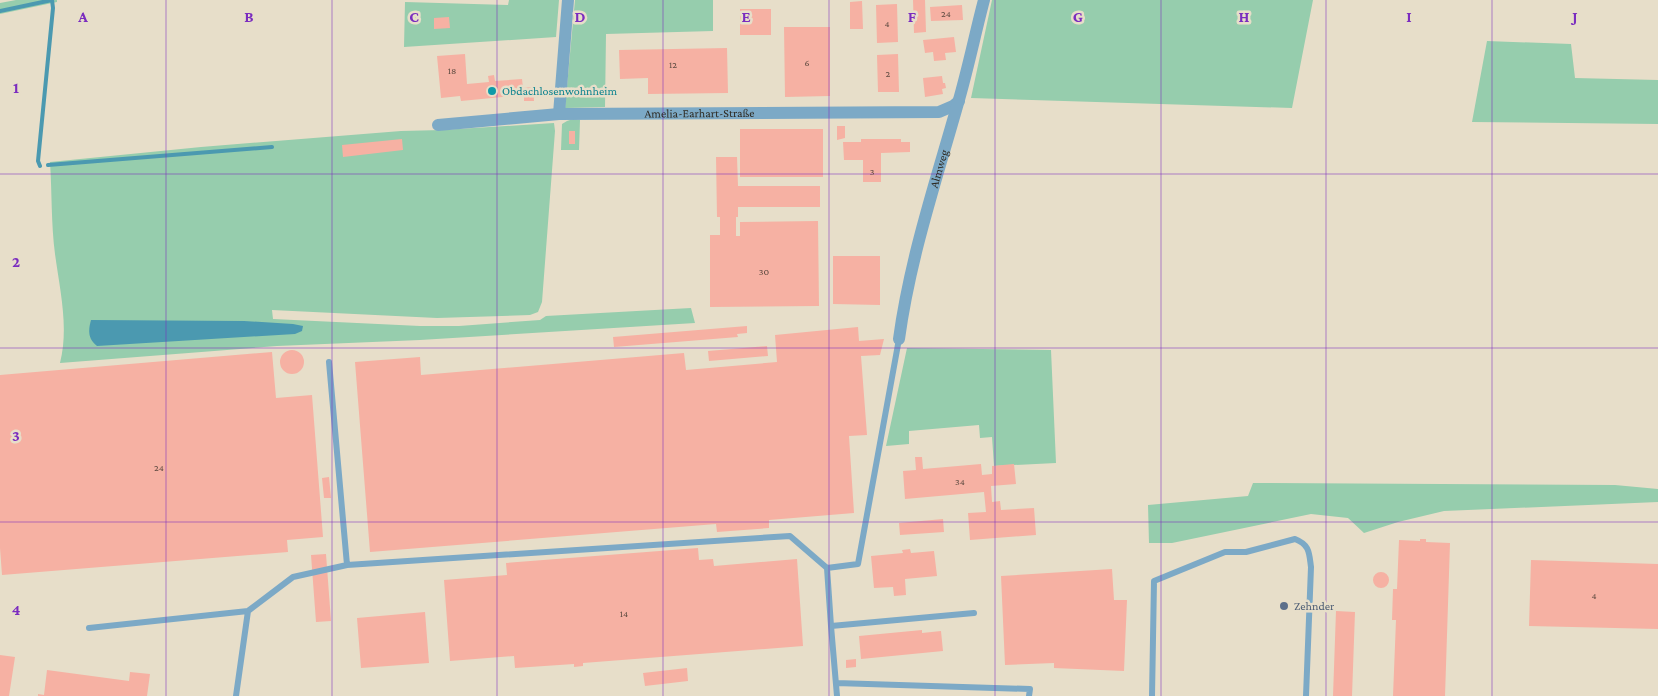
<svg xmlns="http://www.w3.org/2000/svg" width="1658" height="696" font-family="'Crimson Pro',serif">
	<rect width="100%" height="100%" fill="#e7dec9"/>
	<path fill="#96cdad" d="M 16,0 L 57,0 L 57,2 L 0,14 L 0,3 Z
		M 509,0 L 559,0 L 556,37 L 404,47 L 405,2 L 508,5 Z
		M 575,0 L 713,0 L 713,31 L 606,34 L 605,107 L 565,108 Z
		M 992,0 L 1313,0 L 1292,108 L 971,98 Z
		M 1487,41 L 1571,44 L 1575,78 L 1658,80 L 1658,124 L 1472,122 Z
		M 573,119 L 580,120 L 579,150 L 561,150 L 562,124 L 567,121 Z
		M 554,123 L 555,131 L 542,302 L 538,312 L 530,315 L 437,318 L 272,310 L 273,319 L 420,326 L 459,326 L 540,320 L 546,316 L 691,308 L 695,323 L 420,340 L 277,346 L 60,363 C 69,327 60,291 55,254 C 51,224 52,192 50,162 L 201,147 L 401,131 L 442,130 Z
		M 907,348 L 1051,350 L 1056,463 L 994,466 L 992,437 L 980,438 L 979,425 L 909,431 L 909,444 L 886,446 Z
		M 1253,483 L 1615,485 L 1658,489 L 1658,502 L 1444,511 L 1398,522 L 1364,533 L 1348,518 L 1311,514 L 1172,543 L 1149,543 L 1148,505 L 1248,496 Z"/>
	<path fill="#4b99b0" d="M 91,320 L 244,321 L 293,324 L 303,326 L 302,331 L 295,334 L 97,346 C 88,339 88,331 91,320 Z"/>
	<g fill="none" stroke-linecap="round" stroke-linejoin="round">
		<path stroke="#4b99b0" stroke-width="4" d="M 0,11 L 52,0 L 53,8 L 38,161 L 40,166
			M 48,165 L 272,147"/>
	</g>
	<path fill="#f6b1a3" d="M 913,0 L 925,0 L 926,32 L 914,33 Z
		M 862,1 L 863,29 L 850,29 L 850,2 Z
		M 897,4 L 898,42 L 877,43 L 876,5 Z
		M 962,5 L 963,20 L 931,21 L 930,7 Z
		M 740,9 L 771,9 L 771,35 L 740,35 Z
		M 449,17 L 450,28 L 434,29 L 434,18 Z
		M 784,27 L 830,27 L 830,96 L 785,97 Z
		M 954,37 L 956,52 L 945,53 L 946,60 L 934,61 L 933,52 L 925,53 L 923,40 Z
		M 727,48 L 728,93 L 648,94 L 648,78 L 620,79 L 619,50 Z
		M 465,54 L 467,84 L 489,82 L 488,76 L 494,75 L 495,81 L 522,79 L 523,88 L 533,87 L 534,101 L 524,101 L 524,95 L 461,101 L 460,96 L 441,98 L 437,56 Z
		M 898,54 L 899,92 L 878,92 L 877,55 Z
		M 942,76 L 943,83 L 945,83 L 946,88 L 942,89 L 943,94 L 925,97 L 923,78 Z
		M 837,126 L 845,126 L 845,138 L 837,140 Z
		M 740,129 L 823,129 L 823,177 L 740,177 Z
		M 569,131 L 575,131 L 575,144 L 569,144 Z
		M 402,139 L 403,150 L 343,157 L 342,145 Z
		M 861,139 L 901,139 L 901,142 L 910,142 L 910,152 L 881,153 L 881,182 L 863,182 L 863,160 L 844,160 L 843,142 L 861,142 Z
		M 716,157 L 737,157 L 738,186 L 820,186 L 820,207 L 738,207 L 738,217 L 736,217 L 736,236 L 740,236 L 740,222 L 818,221 L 819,306 L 710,307 L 710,235 L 720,235 L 720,217 L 717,217 Z
		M 833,256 L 880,256 L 880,305 L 833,304 Z
		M 747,326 L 747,333 L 737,334 L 738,337 L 614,347 L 613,337 Z
		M 858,327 L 859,341 L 884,339 L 880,355 L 861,356 L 867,435 L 849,436 L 854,513 L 769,520 L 769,528 L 717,532 L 716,524 L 370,552 L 355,362 L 420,357 L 421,375 L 684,353 L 686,370 L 777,362 L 775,335 Z
		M 767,346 L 768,356 L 709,361 L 708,351 Z
		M280 362a12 12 0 1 1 24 0a12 12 0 1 1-24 0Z
		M 272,352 L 276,398 L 312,395 L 323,537 L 287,540 L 288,552 L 2,575 L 0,548 L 0,375 Z
		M 915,457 L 922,457 L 923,469 L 981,464 L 982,475 L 992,474 L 992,466 L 1014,464 L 1016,484 L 991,486 L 992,502 L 1000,501 L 1001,510 L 1034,508 L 1036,535 L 970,540 L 968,513 L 986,512 L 984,492 L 905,499 L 903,471 L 916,470 Z
		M 329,477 L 331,498 L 324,498 L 322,478 Z
		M 943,519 L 944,532 L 900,535 L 899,523 Z
		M 1420,539 L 1426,539 L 1426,542 L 1450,543 L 1445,696 L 1393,696 L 1396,620 L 1392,620 L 1393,589 L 1397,589 L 1399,540 L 1420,541 Z
		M 698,548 L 699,560 L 713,559 L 714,566 L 797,559 L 803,646 L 583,663 L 583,666 L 574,667 L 574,664 L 515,668 L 514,656 L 450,661 L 444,580 L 507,575 L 506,563 Z
		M 910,549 L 911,553 L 934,551 L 937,576 L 905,579 L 906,595 L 894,596 L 893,587 L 874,588 L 871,556 L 903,553 L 902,550 Z
		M 326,554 L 331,621 L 316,622 L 311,555 Z
		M 1531,560 L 1658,564 L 1658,629 L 1529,626 Z
		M 1112,569 L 1114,600 L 1127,600 L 1124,671 L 1054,668 L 1054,663 L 1005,665 L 1001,576 Z
		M1373 580a8 8 0 1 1 16 0a8 8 0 1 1-16 0Z
		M 1336,611 L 1355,612 L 1352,696 L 1333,696 Z
		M 425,612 L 429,663 L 361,668 L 357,618 Z
		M 922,630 L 922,633 L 941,631 L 943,651 L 861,659 L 859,636 Z
		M 0,655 L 15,657 L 9,696 L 0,696 Z
		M 856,659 L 856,667 L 846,668 L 846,660 Z
		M 687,668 L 688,681 L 645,686 L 643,673 Z
		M 47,670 L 129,681 L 130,672 L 150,674 L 147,696 L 38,696 L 38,694 L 44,695 Z"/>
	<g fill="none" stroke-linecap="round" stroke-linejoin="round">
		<path stroke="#7ca9c6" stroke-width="6" d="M 329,362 L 347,565
			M 827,568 L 858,564 L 899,339
			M 248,611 L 293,577 L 347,565 L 790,536 L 827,568 L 831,626
			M 89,628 L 248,611 L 236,696
			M 836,683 L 1030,689 L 1029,696
			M 837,696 L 831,626 L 974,613
			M 1152,696 L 1154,581 L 1225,552 L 1246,552 L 1295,539 C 1310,545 1309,553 1311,567 L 1306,696"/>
		<g stroke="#7ca9c6" stroke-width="12">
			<path d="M 559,114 L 568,0"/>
			<path id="s1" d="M 438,125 L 559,114 L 939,112 L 953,106 L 959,101"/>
			<path id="s2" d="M 899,339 C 910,258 936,181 958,103 C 968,69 975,34 984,0"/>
		</g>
	</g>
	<path fill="none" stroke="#7b2cbf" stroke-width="1" stroke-opacity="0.55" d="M 166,0 L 166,696M 332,0 L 332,696M 497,0 L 497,696M 663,0 L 663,696M 829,0 L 829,696M 995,0 L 995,696M 1161,0 L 1161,696M 1326,0 L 1326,696M 1492,0 L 1492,696M 0,174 L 1658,174M 0,348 L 1658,348M 0,522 L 1658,522"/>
	<circle fill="#0f9aa8" stroke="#e7dec9" stroke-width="2" cx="492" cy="91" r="5"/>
	<circle fill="#5c6f8a" stroke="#e7dec9" stroke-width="2" cx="1284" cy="606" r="5"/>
	<g text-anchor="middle" stroke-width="5" stroke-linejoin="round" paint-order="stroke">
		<g font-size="10" fill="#604c42">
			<text x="946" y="17">24</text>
			<text x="887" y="27">4</text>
			<text x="807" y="66">6</text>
			<text x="673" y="68">12</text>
			<text x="452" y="74">18</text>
			<text x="888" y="77">2</text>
			<text x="872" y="175">3</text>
			<text x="764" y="275">30</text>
			<text x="159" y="471">24</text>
			<text x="960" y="485">34</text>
			<text x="1594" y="599">4</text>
			<text x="624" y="617">14</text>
		</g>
		<g font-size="12" fill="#0d838f" stroke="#e7dec9" text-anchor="start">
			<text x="502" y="95">Obdachlosenwohnheim</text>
		</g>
		<g font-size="12" fill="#2e2a22" stroke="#e7dec9">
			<text dy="4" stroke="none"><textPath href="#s1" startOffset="262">Amelia-Earhart-Straße</textPath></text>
			<text dy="4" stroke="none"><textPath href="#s2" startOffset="175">Almweg</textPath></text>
		</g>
		<g font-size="12" fill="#4e5e75" stroke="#e7dec9" text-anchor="start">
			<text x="1294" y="610">Zehnder</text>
		</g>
	</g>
	<g font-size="16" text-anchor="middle" font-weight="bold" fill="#7b2cbf" stroke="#e7dec9" stroke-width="5" stroke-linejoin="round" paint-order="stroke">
		<text x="83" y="22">A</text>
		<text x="249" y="22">B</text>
		<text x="414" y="22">C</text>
		<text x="580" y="22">D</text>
		<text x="746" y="22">E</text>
		<text x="912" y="22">F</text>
		<text x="1078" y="22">G</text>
		<text x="1244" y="22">H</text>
		<text x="1409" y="22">I</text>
		<text x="1575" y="22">J</text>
		<text x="16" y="93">1</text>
		<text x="16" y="267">2</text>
		<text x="16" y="441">3</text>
		<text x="16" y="615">4</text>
	</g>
</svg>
